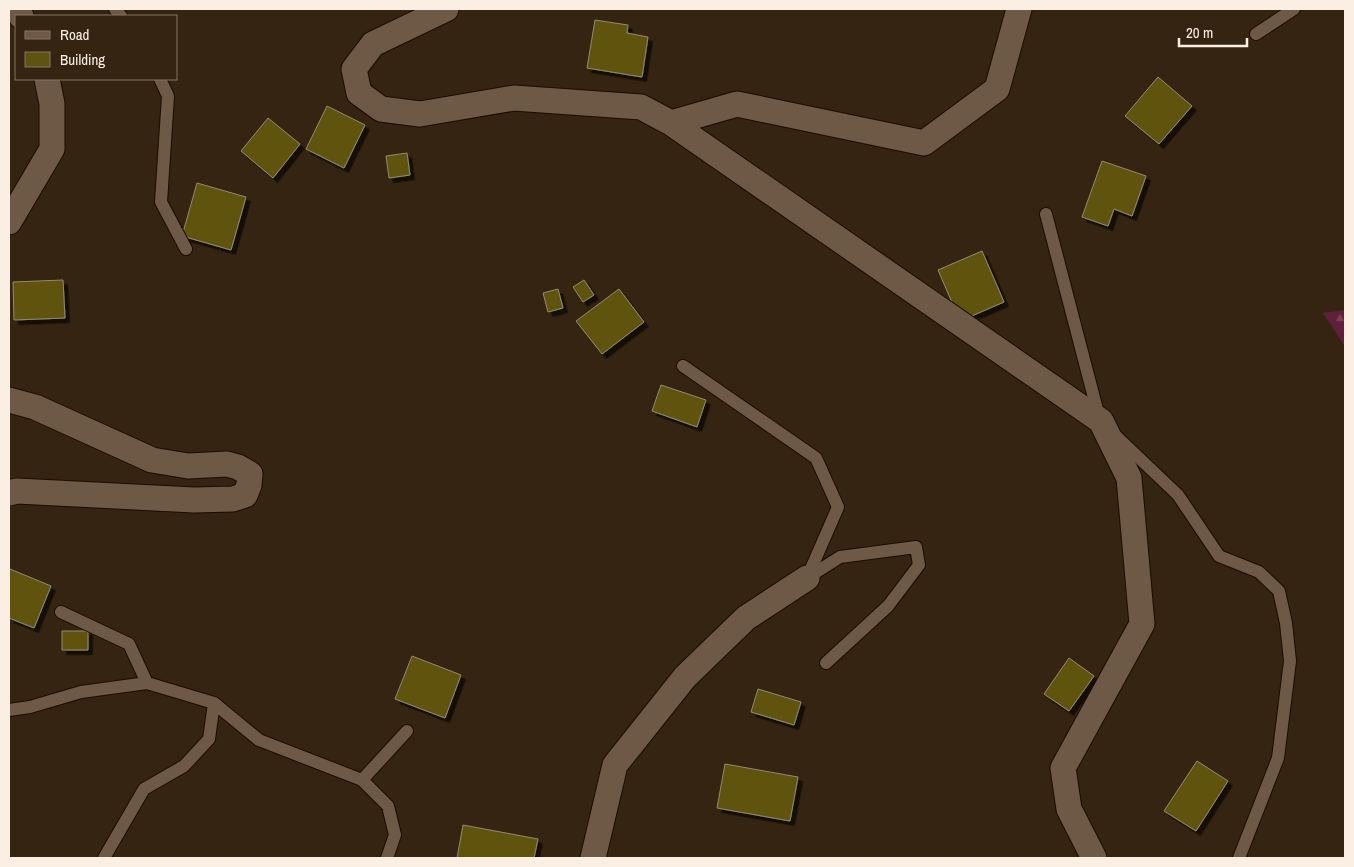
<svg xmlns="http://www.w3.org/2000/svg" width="1354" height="867" font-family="'Archivo Narrow',sans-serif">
	<defs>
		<pattern id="forest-firs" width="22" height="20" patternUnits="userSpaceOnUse" patternTransform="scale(1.25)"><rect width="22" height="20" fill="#601f3b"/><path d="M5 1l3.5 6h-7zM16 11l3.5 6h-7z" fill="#784057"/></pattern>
		<filter id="shadow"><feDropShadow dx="4.5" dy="4.5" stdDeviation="0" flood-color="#0009"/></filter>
	</defs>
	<rect width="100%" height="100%" fill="#352412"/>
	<path fill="url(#forest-firs)" d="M 1345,310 L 1345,346 L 1323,313 Z"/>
	<path fill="#5e5311" stroke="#918d71" filter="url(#shadow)" d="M 595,20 L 628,25 L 627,33 L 648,37 L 642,77 L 587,68 Z
		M 1158,77 L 1192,106 L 1159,144 L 1125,116 Z
		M 327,106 L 365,125 L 344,168 L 306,149 Z
		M 268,118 L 300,144 L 273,178 L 241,151 Z
		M 407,153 L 410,175 L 389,178 L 386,156 Z
		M 1102,161 L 1146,176 L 1132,216 L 1114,209 L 1108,226 L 1082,217 Z
		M 197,183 L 246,197 L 231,250 L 182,236 Z
		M 982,251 L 1004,302 L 960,321 L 938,270 Z
		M 63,280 L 65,318 L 14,320 L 13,282 Z
		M 584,280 L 594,295 L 583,302 L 573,287 Z
		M 558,289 L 563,308 L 548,312 L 543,293 Z
		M 619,289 L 644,322 L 602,354 L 576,321 Z
		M 661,385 L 706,400 L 697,427 L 652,411 Z
		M 10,569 L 51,586 L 34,628 L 9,618 L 9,573 Z
		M 62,631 L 88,631 L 88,650 L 62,650 Z
		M 412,656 L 461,675 L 445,718 L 395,699 Z
		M 1069,658 L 1094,676 L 1069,711 L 1044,694 Z
		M 758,689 L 801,702 L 794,725 L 751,712 Z
		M 1197,761 L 1228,781 L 1196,831 L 1164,811 Z
		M 725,764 L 798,777 L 790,821 L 717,808 Z
		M 463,825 L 538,839 L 534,858 L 457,858 Z"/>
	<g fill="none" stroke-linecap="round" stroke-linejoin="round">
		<g stroke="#1c0c00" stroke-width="14">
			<path id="lane" d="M 115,9 L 121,16
				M 1256,34 L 1294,9
				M 160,79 L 168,96 L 161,202 L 186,249
				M 1046,214 L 1099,417
				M 683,366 L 816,458 L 838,507 L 807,578
				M 1116,436 L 1178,495 L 1219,556 L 1259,572 L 1279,591 L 1286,623 L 1290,661 L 1278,758 L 1239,858
				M 807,578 L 840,557 L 916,547 L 919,565 L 888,606 L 826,663
				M 61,612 L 129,644 L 147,683
				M 214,703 L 259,740 L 362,780 L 388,806 L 395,835 L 387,858
				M 9,710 L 30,707 L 81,692 L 147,683 L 214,703 L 209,739 L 184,766 L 144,789 L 104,858
				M 362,780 L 407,731"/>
		</g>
		<g stroke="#1c0c00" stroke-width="27">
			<path id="street" d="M 16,9 L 21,16
				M 446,9 L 373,44 L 354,69 L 359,93 L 381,109 L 420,114 L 514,98 L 641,107 L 671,123 L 1101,421 L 1129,478 L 1142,624 L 1063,768 L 1069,809 L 1094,858
				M 671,123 L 737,104 L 924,143 L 997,89 L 1019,9
				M 9,222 L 52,149 L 52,104 L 47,79
				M 9,400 L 35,407 L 152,460 L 188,466 L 227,464 L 238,467 L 250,474 L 249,485 L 245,495 L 233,499 L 194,500 L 17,491 L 9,493
				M 593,858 L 615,765 L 685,677 L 746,618 L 807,578"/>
		</g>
		<use href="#lane" stroke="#6d5946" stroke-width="12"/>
		<use href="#street" stroke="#6d5946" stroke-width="25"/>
	</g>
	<rect width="1354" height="867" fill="none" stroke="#fbefe4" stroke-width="20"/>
	<rect x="15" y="15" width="162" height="65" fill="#352412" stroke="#847566"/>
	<rect x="25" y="31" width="25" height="8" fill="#6d5946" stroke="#847566"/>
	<text x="60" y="40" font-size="15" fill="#fbefe4">Road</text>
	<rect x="25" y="52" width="25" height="15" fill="#5e5311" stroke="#847566"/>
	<text x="60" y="65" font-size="15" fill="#fbefe4">Building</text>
	<path d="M1179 38v8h68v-8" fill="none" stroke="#fbefe4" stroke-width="2.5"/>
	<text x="1186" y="38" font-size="15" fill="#fbefe4" stroke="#352412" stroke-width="4" paint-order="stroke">20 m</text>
</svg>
